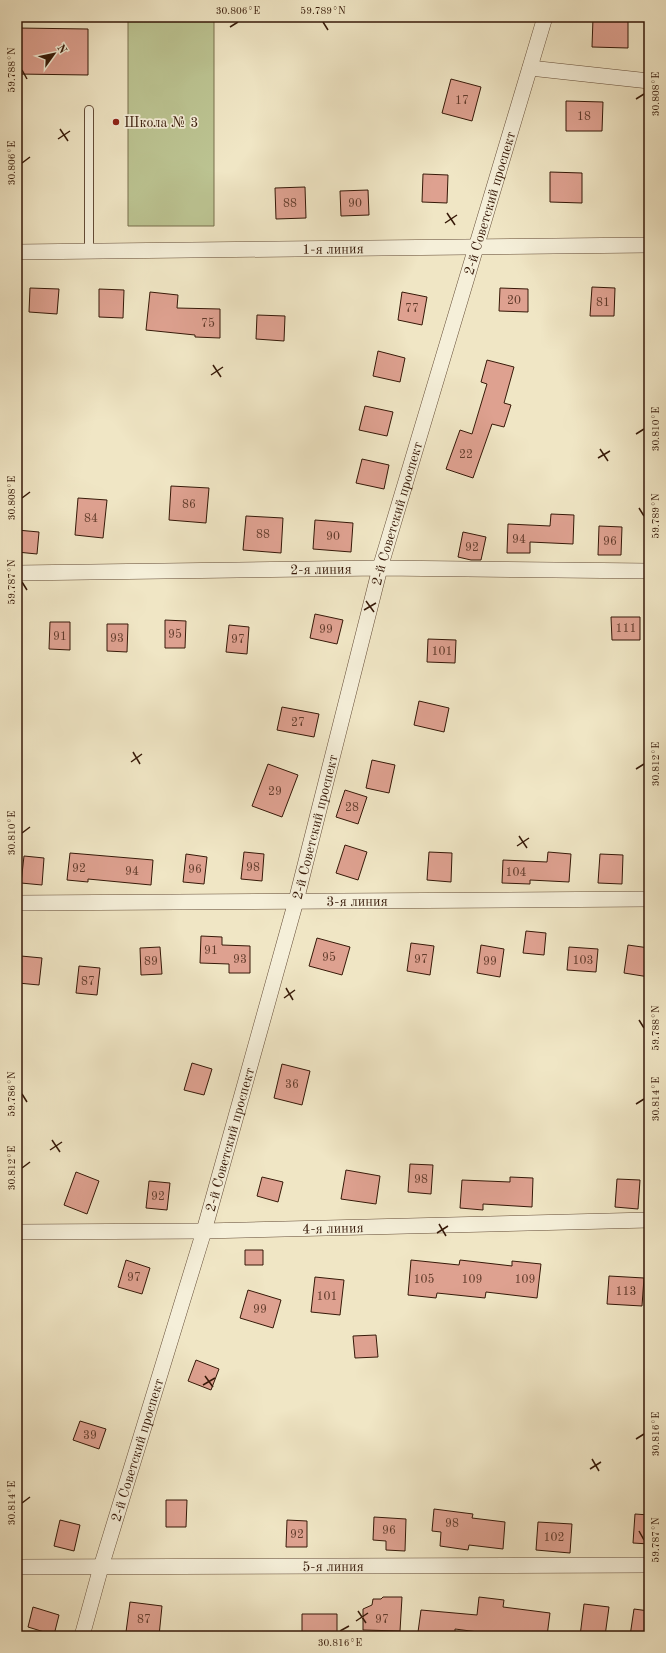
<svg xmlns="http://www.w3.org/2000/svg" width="666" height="1653" font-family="'Old Standard TT',serif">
	<rect width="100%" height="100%" fill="#f0e6c5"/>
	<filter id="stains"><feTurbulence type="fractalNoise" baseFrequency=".005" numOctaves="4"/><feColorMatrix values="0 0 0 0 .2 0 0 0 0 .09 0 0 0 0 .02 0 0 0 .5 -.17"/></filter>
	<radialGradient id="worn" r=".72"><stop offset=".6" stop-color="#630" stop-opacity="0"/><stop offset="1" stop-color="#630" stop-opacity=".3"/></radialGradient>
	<path fill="#bcc492" stroke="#796e4d" d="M 128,17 L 214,17 L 214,226 L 128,226 Z"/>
	<path fill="#dea190" stroke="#361908" d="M 593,18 L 628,19 L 628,48 L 592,47 Z
		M 17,28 L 88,29 L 88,75 L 17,74 Z
		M 451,79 L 481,87 L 472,121 L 442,113 Z
		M 566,101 L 603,102 L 602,131 L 566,131 Z
		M 550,172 L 582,173 L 582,203 L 550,202 Z
		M 423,174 L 448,175 L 447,203 L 422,202 Z
		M 305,187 L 306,218 L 276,219 L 275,188 Z
		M 368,190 L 369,215 L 341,216 L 340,191 Z
		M 592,287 L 615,288 L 614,316 L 590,316 Z
		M 30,288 L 59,289 L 57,314 L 29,312 Z
		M 500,288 L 528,289 L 528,312 L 499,311 Z
		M 99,289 L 124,290 L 123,318 L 99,317 Z
		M 150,292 L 178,295 L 177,308 L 220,309 L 220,338 L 195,337 L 195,335 L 146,330 Z
		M 402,292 L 427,297 L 422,325 L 398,320 Z
		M 257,315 L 285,316 L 284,341 L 256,339 Z
		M 378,351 L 405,358 L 400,382 L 373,376 Z
		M 487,360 L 514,367 L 504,403 L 511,405 L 504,427 L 492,424 L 473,478 L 446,469 L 460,430 L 472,434 L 487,384 L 481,382 Z
		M 365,406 L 393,412 L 387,436 L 359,430 Z
		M 362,459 L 389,465 L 384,489 L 356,483 Z
		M 171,486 L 209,488 L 206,523 L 169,520 Z
		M 78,498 L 107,500 L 103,538 L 75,535 Z
		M 551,514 L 574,515 L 573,544 L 530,542 L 530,553 L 507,553 L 508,524 L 550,526 Z
		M 246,516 L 283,518 L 281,553 L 243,550 Z
		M 315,520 L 353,523 L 351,552 L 313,549 Z
		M 599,526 L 622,527 L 621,555 L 598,555 Z
		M 17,530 L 39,532 L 37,554 L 17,552 Z
		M 463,532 L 486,537 L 481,560 L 471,560 L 458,557 Z
		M 315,614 L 343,620 L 337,644 L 310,638 Z
		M 611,617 L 640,617 L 640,640 L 612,640 Z
		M 165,620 L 186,621 L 185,648 L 165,648 Z
		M 50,622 L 70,622 L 70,650 L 49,649 Z
		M 107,624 L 128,624 L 127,652 L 107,651 Z
		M 229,625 L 249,627 L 247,654 L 226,652 Z
		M 428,639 L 456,640 L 455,663 L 427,662 Z
		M 419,701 L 449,708 L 444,732 L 414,725 Z
		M 282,707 L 319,714 L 314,737 L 277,730 Z
		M 372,760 L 395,765 L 389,793 L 366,788 Z
		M 268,764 L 298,775 L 282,817 L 252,806 Z
		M 345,790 L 367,797 L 358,824 L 336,817 Z
		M 345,845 L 367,852 L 358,880 L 336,873 Z
		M 244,852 L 264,854 L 262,881 L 241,879 Z
		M 429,852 L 452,853 L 451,882 L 427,880 Z
		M 548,852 L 571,854 L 569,882 L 530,880 L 530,884 L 502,883 L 503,860 L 547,862 Z
		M 70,853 L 153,860 L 151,885 L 88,879 L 88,882 L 67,880 Z
		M 186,854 L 207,857 L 204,884 L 183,882 Z
		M 600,854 L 623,855 L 622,884 L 598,883 Z
		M 24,856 L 44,858 L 42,885 L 21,883 Z
		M 526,931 L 546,933 L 544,955 L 523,953 Z
		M 201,936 L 222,937 L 222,945 L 250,946 L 250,973 L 229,973 L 229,964 L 200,963 Z
		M 317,938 L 350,947 L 342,975 L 309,966 Z
		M 411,943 L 434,946 L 430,975 L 407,971 Z
		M 481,945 L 504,949 L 500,977 L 477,973 Z
		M 628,945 L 649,948 L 649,977 L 624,973 Z
		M 160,947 L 162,974 L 141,975 L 140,948 Z
		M 569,947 L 598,949 L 596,972 L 567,970 Z
		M 21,956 L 42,958 L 39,985 L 18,983 Z
		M 79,966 L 100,968 L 97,995 L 76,993 Z
		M 192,1063 L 212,1069 L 204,1095 L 184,1090 Z
		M 282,1064 L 310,1071 L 302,1105 L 274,1098 Z
		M 410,1164 L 433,1165 L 431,1194 L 408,1192 Z
		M 346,1170 L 380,1176 L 376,1204 L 341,1199 Z
		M 76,1172 L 99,1181 L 87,1214 L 64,1205 Z
		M 262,1177 L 283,1182 L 278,1202 L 257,1196 Z
		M 510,1177 L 533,1178 L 532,1207 L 483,1204 L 483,1210 L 460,1208 L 462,1180 L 510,1182 Z
		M 617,1179 L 640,1180 L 638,1209 L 615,1207 Z
		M 149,1181 L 170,1183 L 167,1210 L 146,1208 Z
		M 245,1250 L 263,1250 L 263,1265 L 245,1265 Z
		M 126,1260 L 150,1268 L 142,1294 L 118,1287 Z
		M 411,1260 L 459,1265 L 460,1260 L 512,1266 L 512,1261 L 541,1264 L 537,1298 L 486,1292 L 485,1298 L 437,1293 L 436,1298 L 408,1295 Z
		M 609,1276 L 644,1278 L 642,1306 L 607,1304 Z
		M 315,1277 L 344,1280 L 340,1315 L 311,1312 Z
		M 248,1290 L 281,1300 L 273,1328 L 240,1318 Z
		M 376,1335 L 378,1357 L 355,1358 L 353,1336 Z
		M 196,1360 L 219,1369 L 211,1390 L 188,1381 Z
		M 80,1421 L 106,1429 L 99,1449 L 73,1440 Z
		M 166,1500 L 187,1500 L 186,1527 L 166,1527 Z
		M 434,1509 L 473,1514 L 472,1518 L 505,1522 L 503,1549 L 469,1545 L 468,1550 L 440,1546 L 441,1532 L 432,1531 Z
		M 635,1514 L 649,1515 L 649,1544 L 633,1543 Z
		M 374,1517 L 406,1519 L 405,1551 L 386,1550 L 386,1541 L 373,1540 Z
		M 60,1520 L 80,1525 L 74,1551 L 54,1546 Z
		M 287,1520 L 307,1521 L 307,1547 L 286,1547 Z
		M 538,1522 L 572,1524 L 570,1553 L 536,1550 Z
		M 383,1597 L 402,1597 L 400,1631 L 363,1630 L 363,1609 L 372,1605 L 373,1599 L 381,1599 Z
		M 479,1597 L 504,1600 L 503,1607 L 550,1613 L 547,1636 L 509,1636 L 455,1629 L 455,1636 L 420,1635 L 420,1632 L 418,1632 L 421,1610 L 477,1615 Z
		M 130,1602 L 162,1606 L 159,1636 L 126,1632 Z
		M 584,1604 L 609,1607 L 605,1636 L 580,1636 Z
		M 33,1607 L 59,1615 L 54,1635 L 28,1627 Z
		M 634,1609 L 649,1611 L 649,1636 L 630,1636 Z
		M 302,1614 L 337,1614 L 337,1636 L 302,1636 Z"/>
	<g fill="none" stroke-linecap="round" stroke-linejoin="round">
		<g stroke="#644c37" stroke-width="10">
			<path id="service" d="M 89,251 L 89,110"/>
		</g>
		<g stroke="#644c37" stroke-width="16">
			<g id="minor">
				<path d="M 530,68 L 649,81"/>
				<path id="s1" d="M 17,252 L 649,245"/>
				<path id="s2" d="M 17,573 L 380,568 L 649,571"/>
				<path id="s3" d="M 17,903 L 649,899"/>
				<path id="s4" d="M 17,1232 L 204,1231 L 649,1220"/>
				<path id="s5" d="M 17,1567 L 649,1565"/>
				<path id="s6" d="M 82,1636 L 101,1567 L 204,1231 L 296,901 L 380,568 L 545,17"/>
			</g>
		</g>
		<use href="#service" stroke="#f5efd9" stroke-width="8"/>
		<use href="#minor" stroke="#f5efd9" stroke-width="15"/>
	</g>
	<path fill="none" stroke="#361908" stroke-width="1.5" d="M 323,22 L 328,30M 230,27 L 238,22M 22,70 L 27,79M 636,99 L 644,94M 60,129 L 68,141M 58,139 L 70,131M 22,163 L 30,157M 447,213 L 455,225M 445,223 L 457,215M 213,365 L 221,377M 211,375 L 223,367M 636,434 L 644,429M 600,449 L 608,461M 598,458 L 610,451M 22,498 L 30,492M 639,508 L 644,516M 22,582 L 27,590M 366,601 L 374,612M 364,610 L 376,603M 133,752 L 140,764M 131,762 L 142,754M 636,769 L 644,764M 22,833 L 30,827M 519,836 L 527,848M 517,846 L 529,838M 286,988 L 293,1000M 284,998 L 295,990M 639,1020 L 644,1028M 22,1094 L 27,1102M 636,1104 L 644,1099M 52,1140 L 60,1152M 50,1150 L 62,1142M 22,1168 L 30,1162M 439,1224 L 446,1236M 437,1233 L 448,1226M 205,1376 L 213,1387M 203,1385 L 215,1378M 636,1439 L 644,1434M 592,1459 L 599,1471M 590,1469 L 601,1462M 22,1503 L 30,1497M 639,1531 L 644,1540M 358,1611 L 366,1623M 356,1621 L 368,1613M 340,1631 L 349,1626"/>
	<circle fill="#8f2418" stroke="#f5efd9" stroke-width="1.5" cx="116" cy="122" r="4"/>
	<g text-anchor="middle" stroke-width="3.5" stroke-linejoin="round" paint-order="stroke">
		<g font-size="12" fill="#603b2a">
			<text x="462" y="104">17</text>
			<text x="584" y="120">18</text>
			<text x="290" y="207">88</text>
			<text x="355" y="207">90</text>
			<text x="514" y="304">20</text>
			<text x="603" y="306">81</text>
			<text x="412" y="312">77</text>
			<text x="208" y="327">75</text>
			<text x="466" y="458">22</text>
			<text x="189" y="508">86</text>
			<text x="91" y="522">84</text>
			<text x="263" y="538">88</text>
			<text x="333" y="540">90</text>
			<text x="519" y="543">94</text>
			<text x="610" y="545">96</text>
			<text x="472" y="551">92</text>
			<text x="626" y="632">111</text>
			<text x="326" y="633">99</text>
			<text x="175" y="638">95</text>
			<text x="60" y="640">91</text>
			<text x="117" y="642">93</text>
			<text x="238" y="643">97</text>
			<text x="442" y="655">101</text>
			<text x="298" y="726">27</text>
			<text x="275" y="795">29</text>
			<text x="352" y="811">28</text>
			<text x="253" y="871">98</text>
			<text x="79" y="872">92</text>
			<text x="195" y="873">96</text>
			<text x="132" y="875">94</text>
			<text x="516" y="876">104</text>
			<text x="211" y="954">91</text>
			<text x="329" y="961">95</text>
			<text x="240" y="963">93</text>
			<text x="421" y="963">97</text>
			<text x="583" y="964">103</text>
			<text x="151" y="965">89</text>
			<text x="490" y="965">99</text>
			<text x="88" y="985">87</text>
			<text x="292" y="1088">36</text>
			<text x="421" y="1183">98</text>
			<text x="158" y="1200">92</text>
			<text x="134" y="1281">97</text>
			<text x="424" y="1283">105</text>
			<text x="472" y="1283">109</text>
			<text x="525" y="1283">109</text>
			<text x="626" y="1295">113</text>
			<text x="327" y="1300">101</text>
			<text x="260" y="1313">99</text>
			<text x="90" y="1439">39</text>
			<text x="452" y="1527">98</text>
			<text x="389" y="1534">96</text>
			<text x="297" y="1538">92</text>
			<text x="554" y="1541">102</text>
			<text x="144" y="1623">87</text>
			<text x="382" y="1623">97</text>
		</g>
		<g font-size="14" fill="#361908" stroke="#f5efd9" text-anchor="start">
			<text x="124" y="127">Школа № 3</text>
		</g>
		<g font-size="14" fill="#361908" stroke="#f5efd9">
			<text dy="5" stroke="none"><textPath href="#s6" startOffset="1490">2-й Советский проспект</textPath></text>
			<text dy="5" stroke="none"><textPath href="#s1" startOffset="316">1-я линия</textPath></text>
			<text dy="5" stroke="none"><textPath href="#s6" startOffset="1166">2-й Советский проспект</textPath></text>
			<text dy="5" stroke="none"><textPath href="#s2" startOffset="304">2-я линия</textPath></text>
			<text dy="5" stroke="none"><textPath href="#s6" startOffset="842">2-й Советский проспект</textPath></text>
			<text dy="5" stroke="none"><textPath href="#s3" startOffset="340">3-я линия</textPath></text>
			<text dy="5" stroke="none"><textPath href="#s6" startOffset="518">2-й Советский проспект</textPath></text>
			<text dy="5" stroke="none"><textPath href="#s4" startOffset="316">4-я линия</textPath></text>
			<text dy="5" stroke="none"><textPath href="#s6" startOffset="194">2-й Советский проспект</textPath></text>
			<text dy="5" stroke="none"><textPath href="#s5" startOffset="316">5-я линия</textPath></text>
		</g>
	</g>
	<rect width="666" height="1653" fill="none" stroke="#f0e6c5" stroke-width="44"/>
	<g transform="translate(54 54) rotate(57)" stroke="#f5efd9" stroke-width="3" paint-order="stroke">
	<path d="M0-3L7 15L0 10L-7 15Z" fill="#361908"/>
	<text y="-6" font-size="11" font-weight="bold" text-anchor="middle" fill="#361908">N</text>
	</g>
	<rect x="22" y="22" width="622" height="1609" fill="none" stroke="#361908" stroke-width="1.5"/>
	<g font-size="10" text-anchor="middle" fill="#361908">
		<text x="238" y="14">30.806°E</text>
		<text x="323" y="14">59.789°N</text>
		<text transform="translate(11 70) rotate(-90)" y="4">59.788°N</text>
		<text transform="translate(655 94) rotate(-90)" y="4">30.808°E</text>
		<text transform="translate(11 163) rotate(-90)" y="4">30.806°E</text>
		<text transform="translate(655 429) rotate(-90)" y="4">30.810°E</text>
		<text transform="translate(11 498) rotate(-90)" y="4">30.808°E</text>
		<text transform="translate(655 516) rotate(-90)" y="4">59.789°N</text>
		<text transform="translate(11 582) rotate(-90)" y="4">59.787°N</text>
		<text transform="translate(655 764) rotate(-90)" y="4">30.812°E</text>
		<text transform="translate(11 833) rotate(-90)" y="4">30.810°E</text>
		<text transform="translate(655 1028) rotate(-90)" y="4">59.788°N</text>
		<text transform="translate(11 1094) rotate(-90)" y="4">59.786°N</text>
		<text transform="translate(655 1099) rotate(-90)" y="4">30.814°E</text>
		<text transform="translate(11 1168) rotate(-90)" y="4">30.812°E</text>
		<text transform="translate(655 1434) rotate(-90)" y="4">30.816°E</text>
		<text transform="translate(11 1503) rotate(-90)" y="4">30.814°E</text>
		<text transform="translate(655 1540) rotate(-90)" y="4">59.787°N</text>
		<text x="340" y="1646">30.816°E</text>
	</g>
	<rect width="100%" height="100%" filter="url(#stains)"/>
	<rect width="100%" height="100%" fill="url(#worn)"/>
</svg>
